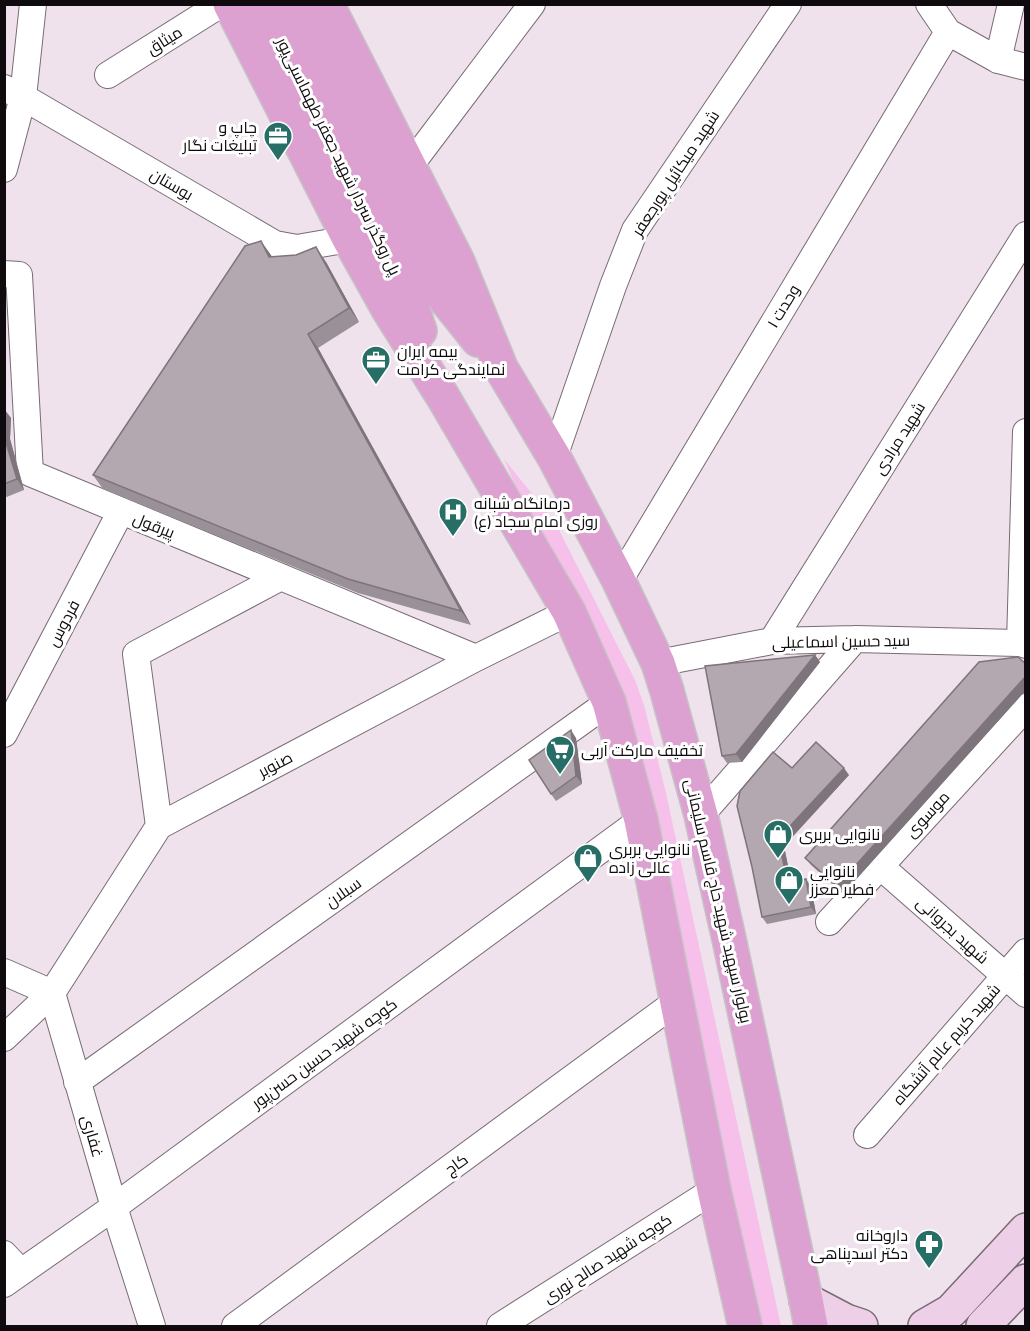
<svg xmlns="http://www.w3.org/2000/svg" width="1030" height="1331" font-family="Georgia,Cairo,serif">
	<rect width="100%" height="100%" fill="#efe2ec"/>
	<path fill="#f6c0ea" d="M 504,459 L 555,522 L 635,680 L 644,705 L 666,793 L 781,1326 L 760,1326 L 678,931 L 538,539 Z"/>
	<g fill="none" stroke-linecap="round" stroke-linejoin="round">
		<g stroke="#776b74" stroke-width="28">
			<path id="minor" d="M 929,4 L 948,32 L 998,60 L 1026,67
				M 998,60 L 1011,4
				M 108,75 L 221,4
				M 4,88 L 23,97 L 275,244 L 297,248 L 349,239
				M 409,167 L 532,4
				M 4,169 L 23,97 L 33,4
				M 4,274 L 19,275 L 30,473 L 476,658
				M 554,457 L 613,286 L 635,230 L 788,4
				M 619,581 L 948,32
				M 772,641 L 1026,235
				M 1020,643 L 1026,432
				M 658,663 L 772,641 L 855,639 L 1020,643 L 1026,645
				M 4,734 L 121,511
				M 701,815 L 855,639
				M 159,826 L 136,654 L 281,577
				M 880,866 L 1026,994
				M 829,922 L 1026,707
				M 4,972 L 52,993 L 114,1207 L 152,1326
				M 4,1038 L 52,993 L 159,826 L 476,658 L 569,612
				M 77,1082 L 609,702
				M 867,1135 L 1026,952
				M 4,1254 L 20,1271
				M 4,1284 L 114,1207 L 641,820
				M 235,1326 L 676,1002
				M 500,1326 L 714,1190"/>
		</g>
		<g stroke="#776b74" stroke-width="36">
			<path id="secondary" d="M 806,1300 L 846,1321 L 861,1326
				M 925,1326 L 951,1311 L 1026,1230
				M 983,1326 L 1026,1281"/>
		</g>
		<g stroke="#c5c4c5" stroke-width="36">
			<path id="primary" d="M 230,4 L 349,239 L 388,309 L 443,397 L 569,612 L 609,702 L 641,820 L 714,1190 L 745,1326
				M 266,4 L 412,307 L 420,331
				M 297,4 L 437,289 L 478,340
				M 327,4 L 458,262 L 501,368 L 554,457 L 619,581 L 658,663 L 667,691 L 701,815 L 729,939 L 806,1300 L 811,1326"/>
		</g>
		<use href="#minor" stroke="#fff" stroke-width="26"/>
		<use href="#secondary" stroke="#eecfe8" stroke-width="33"/>
		<use href="#primary" stroke="#dca0d1" stroke-width="33"/>
	</g>
	<path fill="#9a9097" d="M 272,257 L 326,262 L 359,322 L 318,348 L 471,625 L 358,593 L 103,489 L 93,475 Z
		M 4,409 L 11,418 L 10,439 L 24,490 L 4,498 Z
		M 815,655 L 820,662 L 742,762 L 727,763 L 722,756 Z
		M 1026,664 L 1026,690 L 843,894 L 811,865 L 805,858 Z
		M 576,738 L 582,784 L 556,801 L 551,794 Z
		M 792,768 L 849,775 L 784,846 L 791,882 L 811,887 L 816,914 L 767,924 L 762,917 Z"/>
	<path fill="#7d757b" d="M 261,241 L 271,255 L 279,271 L 269,257 Z
		M 316,247 L 326,262 L 359,322 L 349,308 Z
		M 308,334 L 318,348 L 471,625 L 461,611 Z
		M 4,409 L 11,418 L 10,439 L 24,490 L 17,479 L 4,436 Z
		M 815,655 L 820,662 L 742,762 L 736,754 Z
		M 1026,676 L 1026,690 L 843,894 L 837,886 Z
		M 571,730 L 576,738 L 582,784 L 576,776 Z
		M 844,768 L 849,775 L 784,846 L 793,890 L 788,883 L 778,839 Z
		M 806,879 L 811,887 L 816,914 L 811,907 Z"/>
	<path fill="#b3a7b0" stroke="#7d757b" stroke-width="1.5" d="M 261,241 L 269,257 L 296,255 L 316,247 L 349,308 L 308,334 L 461,611 L 348,579 L 93,475 L 245,246 Z
		M 4,436 L 17,479 L 4,484 Z
		M 815,655 L 736,754 L 722,756 L 705,666 Z
		M 1018,657 L 1026,664 L 1026,676 L 837,886 L 805,858 L 979,662 Z
		M 571,730 L 576,776 L 551,794 L 529,760 Z
		M 816,742 L 844,768 L 778,839 L 788,883 L 806,879 L 811,907 L 762,917 L 752,867 L 737,806 L 740,791 L 773,752 L 792,768 Z"/>
	<defs>
		<g id="office-pin" transform="scale(1.5)"><path d="M0 17L-7.5 6A9.5 9.5 0 1 1 7.5 6Z" fill="#276f66" stroke="#fff"/><path d="M-6-3h4V-5.5h4V-3h4V5H-6ZM-1-4.5V-3h2v-1.5ZM-6 0V1H6V0Z" fill="#fff"/></g>
		<g id="hospital-pin" transform="scale(1.5)"><path d="M0 17L-7.5 6A9.5 9.5 0 1 1 7.5 6Z" fill="#276f66" stroke="#fff"/><path d="M-5-5h3v3.5h4V-5h3V5h-3V1.5h-4V5h-3Z" fill="#fff"/></g>
		<g id="supermarket-pin" transform="scale(1.5)"><path d="M0 17L-7.5 6A9.5 9.5 0 1 1 7.5 6Z" fill="#276f66" stroke="#fff"/><path d="M-6-5.5h2.5l.6 2H6L4.5 2H-2.5L-4.4-4H-6ZM-1.5 3.2a1.3 1.3 0 1 0 .1 0ZM3 3.2a1.3 1.3 0 1 0 .1 0Z" fill="#fff"/></g>
		<g id="shop-pin" transform="scale(1.5)"><path d="M0 17L-7.5 6A9.5 9.5 0 1 1 7.5 6Z" fill="#276f66" stroke="#fff"/><path d="M-5-2.5h2.3a2.7 3.5 0 0 1 5.4 0H5L5.5 6h-11ZM-1.5-2.5h3a1.5 2.3 0 0 0-3 0Z" fill="#fff"/></g>
		<g id="pharmacy-pin" transform="scale(1.5)"><path d="M0 17L-7.5 6A9.5 9.5 0 1 1 7.5 6Z" fill="#276f66" stroke="#fff"/><path d="M-2-6h4v4h4v4h-4v4h-4v-4h-4v-4h4Z" fill="#fff"/></g>
	</defs>
	<g fill-rule="evenodd">
		<use href="#office-pin" x="278" y="136"/>
		<use href="#office-pin" x="376" y="360"/>
		<use href="#hospital-pin" x="453" y="512"/>
		<use href="#supermarket-pin" x="560" y="750"/>
		<use href="#shop-pin" x="778" y="834"/>
		<use href="#shop-pin" x="588" y="858"/>
		<use href="#shop-pin" x="789" y="880"/>
		<use href="#pharmacy-pin" x="929" y="1244"/>
	</g>
	<g text-anchor="middle" stroke-width="6" stroke-linejoin="round" paint-order="stroke">
		<g font-size="16" fill="#0e0a0d" stroke="#fff">
			<text transform="translate(164 40) rotate(-32)" y="6">میثاق</text>
			<text transform="translate(339 156) rotate(64)" y="6">پل روگذر سردار شهید جعفر طهماسبی‌پور</text>
			<text transform="translate(675 173) rotate(-57)" y="6">شهید میکائیل پورجعفر</text>
			<text transform="translate(172 184) rotate(30)" y="6">بوستان</text>
			<text transform="translate(783 306) rotate(-59)" y="6">وحدت ۱</text>
			<text transform="translate(899 438) rotate(-58)" y="6">شهید مرادی</text>
			<text transform="translate(154 525) rotate(22)" y="6">پیرقول</text>
			<text transform="translate(63 623) rotate(-62)" y="6">فردوس</text>
			<text transform="translate(841 641) rotate(-1)" y="6">سید حسین اسماعیلی</text>
			<text transform="translate(275 764) rotate(-28)" y="6">صنوبر</text>
			<text transform="translate(927 814) rotate(-47)" y="6">موسوی</text>
			<text transform="translate(343 892) rotate(-35)" y="6">سبلان</text>
			<text transform="translate(719 901) rotate(77)" y="6">بولوار سپهبد شهید حاج قاسم سلیمانی</text>
			<text transform="translate(953 930) rotate(42)" y="6">شهید بجروانی</text>
			<text transform="translate(946 1044) rotate(-49)" y="6">شهید کریم عالم آتشگاه</text>
			<text transform="translate(324 1053) rotate(-36)" y="6">کوچه شهید حسین حسن‌پور</text>
			<text transform="translate(93 1136) rotate(74)" y="6">غفاری</text>
			<text transform="translate(456 1164) rotate(-36)" y="6">کاج</text>
			<text transform="translate(607 1258) rotate(-33)" y="6">کوچه شهید صالح نوری</text>
		</g>
		<g font-size="16" fill="#0e0a0d" stroke="#fff" text-anchor="start">
			<text x="257" y="133" text-anchor="end">چاپ و<tspan x="257" dy="18">تبلیغات نگار</tspan></text>
			<text x="397" y="357">بیمه ایران<tspan x="397" dy="18">نمایندگی کرامت</tspan></text>
			<text x="474" y="509">درمانگاه شبانه<tspan x="474" dy="18">روزی امام سجاد (ع)</tspan></text>
			<text x="581" y="756">تخفیف مارکت آربی</text>
			<text x="799" y="840">نانوایی بربری</text>
			<text x="609" y="855">نانوایی بربری<tspan x="609" dy="18">عالی زاده</tspan></text>
			<text x="810" y="877">نانوایی<tspan x="810" dy="18">فطیر معزز</tspan></text>
			<text x="908" y="1241" text-anchor="end">داروخانه<tspan x="908" dy="18">دكتر اسدپناهی</tspan></text>
		</g>
	</g>
	<rect width="1030" height="1331" fill="none" stroke="#0e0a0d" stroke-width="12"/>
</svg>
